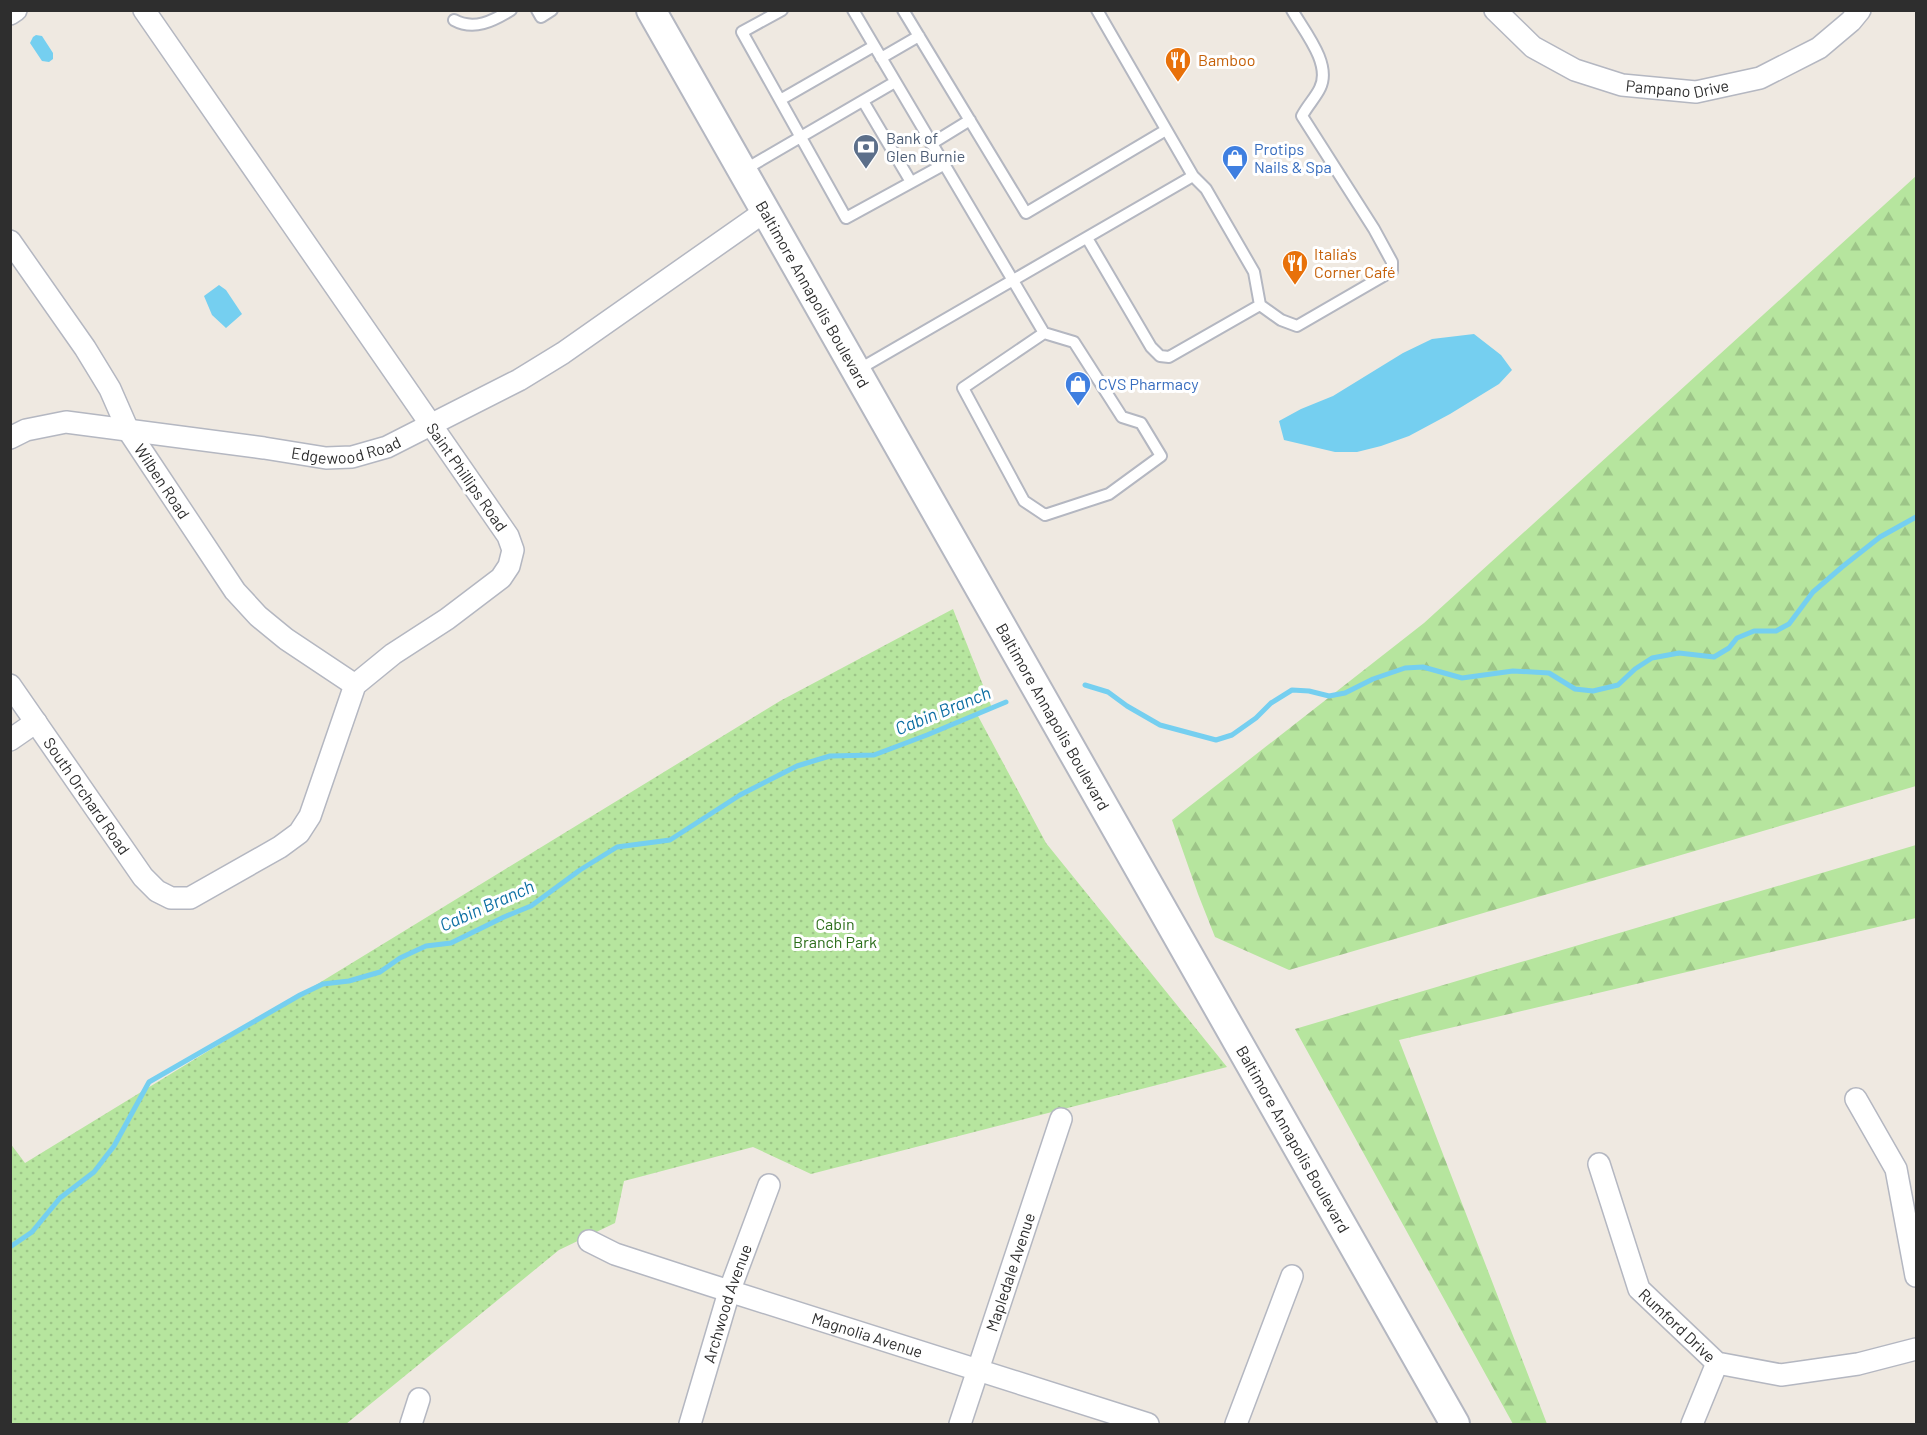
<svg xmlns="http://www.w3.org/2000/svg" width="1927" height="1435" font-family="Barlow,sans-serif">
	<defs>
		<pattern id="forest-firs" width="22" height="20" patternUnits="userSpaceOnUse" patternTransform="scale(1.5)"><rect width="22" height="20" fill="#b6e59e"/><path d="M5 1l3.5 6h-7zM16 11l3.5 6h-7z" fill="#9dc588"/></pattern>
		<pattern id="park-dots" width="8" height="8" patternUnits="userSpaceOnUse" patternTransform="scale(1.5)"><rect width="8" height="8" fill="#b6e59e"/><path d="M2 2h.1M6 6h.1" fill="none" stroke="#9dc588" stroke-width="1.8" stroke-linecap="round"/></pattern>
	</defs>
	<rect width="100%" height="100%" fill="#efe9e1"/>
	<path fill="url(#forest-firs)" d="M 1916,176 L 1916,786 L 1289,970 L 1215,937 L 1198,894 L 1172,820 L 1424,623 Z
		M 1916,845 L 1916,918 L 1399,1040 L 1547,1424 L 1513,1424 L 1295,1029 Z"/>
	<path fill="url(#park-dots)" d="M 953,609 L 992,708 L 978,716 L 1046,843 L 1227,1067 L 811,1174 L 753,1147 L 624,1181 L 615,1223 L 559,1250 L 346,1424 L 11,1424 L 10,1143 L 25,1163 L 780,701 Z"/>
	<path fill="#75cff0" d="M 36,35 L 42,36 L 53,53 L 53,59 L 49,62 L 42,61 L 30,43 L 33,37 Z
		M 219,285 L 226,290 L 242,314 L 226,328 L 212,315 L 204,296 Z
		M 1474,334 L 1501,355 L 1512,370 L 1499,384 L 1450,414 L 1409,436 L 1381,446 L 1357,452 L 1335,452 L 1284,440 L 1279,421 L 1301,409 L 1333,396 L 1403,353 L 1432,339 Z"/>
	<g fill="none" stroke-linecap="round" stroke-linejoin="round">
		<path stroke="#75cff0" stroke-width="5" d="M 1085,685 L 1108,692 L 1127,706 L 1160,725 L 1216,740 L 1232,735 L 1256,718 L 1271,703 L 1292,690 L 1309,691 L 1329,696 L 1345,693 L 1373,679 L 1405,668 L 1423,667 L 1462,678 L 1513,671 L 1549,673 L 1575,689 L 1593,691 L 1618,685 L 1635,669 L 1652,658 L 1679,653 L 1714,657 L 1729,648 L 1737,638 L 1754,631 L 1776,631 L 1789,624 L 1813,592 L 1842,567 L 1880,537 L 1916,517
			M 10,1247 L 32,1232 L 60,1198 L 94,1172 L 114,1146 L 149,1082 L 300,995 L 323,984 L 349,981 L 380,972 L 400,958 L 426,946 L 451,943 L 504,917 L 531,906 L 580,870 L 617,847 L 670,840 L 740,795 L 797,766 L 830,756 L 874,755 L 927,735 L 1006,702"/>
		<g stroke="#b4b7c1" stroke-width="14">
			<path id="lane" d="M 537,10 L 541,17 L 552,10
				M 782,10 L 742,32 L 846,218 L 943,165
				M 853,10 L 1044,333 L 1074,342 L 1122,417 L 1141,423 L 1161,456 L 1109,494 L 1045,515 L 1024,501 L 963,388 L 1044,333
				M 903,10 L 1026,213 L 1166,130
				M 1097,10 L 1193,176 L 1206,189 L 1254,272 L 1260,305
				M 454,20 C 474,31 493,21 511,10
				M 881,58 L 919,36
				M 780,100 L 874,46
				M 863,101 L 911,182
				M 931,144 L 970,120
				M 744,170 L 895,82
				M 1087,238 L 1151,347 L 1160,356 L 1169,357 L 1260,305 L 1281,320 L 1297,326 L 1392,271 L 1392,262 L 1374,229 L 1302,116 C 1307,106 1316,97 1320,88 C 1332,64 1304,31 1292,10
				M 856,371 L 1193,176"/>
		</g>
		<g stroke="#b4b7c1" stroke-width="24">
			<g id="street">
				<path id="s1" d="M 1495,10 L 1533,47 L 1575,70 L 1622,85 L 1696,92 L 1760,78 L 1819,48 L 1851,21 L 1860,10"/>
				<path d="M 10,14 L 16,10"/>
				<path id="s2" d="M 10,241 L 85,348 L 110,389 L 128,430 L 235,591 L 258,616 L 286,639 L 355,685"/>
				<path id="s3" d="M 10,438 L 26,430 L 66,422 L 264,448 L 326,458 L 352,457 L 387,447 L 519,380 L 563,353 L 764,212"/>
				<path id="s4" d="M 10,685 L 143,877 L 157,891 L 171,898 L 190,898 L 280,847 L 299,833 L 310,816 L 355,685 L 393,654 L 447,619 L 501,578 L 509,566 L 513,550 L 508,536 L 144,10"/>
				<path d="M 10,740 L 36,722"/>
				<path d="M 1856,1099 L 1896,1169 L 1916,1276"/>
				<path id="s5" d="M 1599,1164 L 1639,1289 L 1717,1363 L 1781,1375 L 1858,1364 L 1916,1349"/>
				<path id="s6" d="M 589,1241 L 615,1254 L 710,1285 L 1148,1424"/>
				<path d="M 411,1424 L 419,1399"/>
				<path id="s7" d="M 690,1424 L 729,1292 L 769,1185"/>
				<path id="s8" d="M 960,1424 L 1061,1119"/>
				<path d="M 1236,1424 L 1292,1276"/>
				<path d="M 1692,1424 L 1717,1363"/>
			</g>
		</g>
		<g stroke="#b4b7c1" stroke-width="32">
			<g id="secondary">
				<path id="s9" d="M 651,10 L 1455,1424"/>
			</g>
		</g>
		<use href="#lane" stroke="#fff" stroke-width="10"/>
		<use href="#street" stroke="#fff" stroke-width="21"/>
		<use href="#secondary" stroke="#fff" stroke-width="28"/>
	</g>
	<defs>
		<g id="restaurant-pin" transform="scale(1.35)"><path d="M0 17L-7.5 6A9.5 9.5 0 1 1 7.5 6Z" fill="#e8710a" stroke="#fff"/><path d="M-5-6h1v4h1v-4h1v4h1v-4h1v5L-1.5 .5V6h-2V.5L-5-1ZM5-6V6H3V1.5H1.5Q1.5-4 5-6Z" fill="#fff"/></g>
		<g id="bank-pin" transform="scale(1.35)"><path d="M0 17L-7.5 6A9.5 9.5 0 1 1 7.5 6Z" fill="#5c6f8a" stroke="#fff"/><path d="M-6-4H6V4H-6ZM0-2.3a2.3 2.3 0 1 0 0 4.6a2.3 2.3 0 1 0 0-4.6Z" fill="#fff"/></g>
		<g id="shop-pin" transform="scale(1.35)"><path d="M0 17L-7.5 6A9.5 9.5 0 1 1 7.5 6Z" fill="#3f7fe0" stroke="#fff"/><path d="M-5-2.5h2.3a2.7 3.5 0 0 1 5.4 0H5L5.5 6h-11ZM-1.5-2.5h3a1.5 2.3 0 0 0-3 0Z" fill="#fff"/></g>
	</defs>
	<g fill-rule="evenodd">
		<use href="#restaurant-pin" x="1178" y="60"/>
		<use href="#bank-pin" x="866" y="147"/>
		<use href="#shop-pin" x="1235" y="158"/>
		<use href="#restaurant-pin" x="1295" y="263"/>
		<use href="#shop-pin" x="1078" y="384"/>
	</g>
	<g text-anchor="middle" stroke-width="6" stroke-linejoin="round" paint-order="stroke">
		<g font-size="16" fill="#c56008" stroke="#fff" text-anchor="start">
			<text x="1198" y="66">Bamboo</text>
			<text x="1314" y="260">Italia's<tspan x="1314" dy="18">Corner Café</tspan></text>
		</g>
		<g font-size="16" fill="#2e2e2e" stroke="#fff">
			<text dy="6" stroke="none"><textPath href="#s1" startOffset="206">Pampano Drive</textPath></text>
			<text dy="6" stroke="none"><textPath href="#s9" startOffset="327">Baltimore Annapolis Boulevard</textPath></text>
			<text dy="6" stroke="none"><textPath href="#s3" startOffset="342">Edgewood Road</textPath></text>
			<text transform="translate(467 477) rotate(55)" y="6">Saint Phillips Road</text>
			<text dy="6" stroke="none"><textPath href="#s2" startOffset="285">Wilben Road</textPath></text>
			<text dy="6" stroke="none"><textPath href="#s9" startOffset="813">Baltimore Annapolis Boulevard</textPath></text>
			<text dy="6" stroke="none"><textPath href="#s4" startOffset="135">South Orchard Road</textPath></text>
			<text dy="6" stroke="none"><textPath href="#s9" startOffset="1299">Baltimore Annapolis Boulevard</textPath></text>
			<text dy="6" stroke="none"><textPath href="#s8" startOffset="160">Mapledale Avenue</textPath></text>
			<text dy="6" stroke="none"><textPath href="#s7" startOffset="126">Archwood Avenue</textPath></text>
			<text dy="6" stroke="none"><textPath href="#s5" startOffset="184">Rumford Drive</textPath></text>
			<text dy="6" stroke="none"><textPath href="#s6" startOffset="294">Magnolia Avenue</textPath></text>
		</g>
		<g font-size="16" fill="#4e5e75" stroke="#fff" text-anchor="start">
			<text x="886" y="144">Bank of<tspan x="886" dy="18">Glen Burnie</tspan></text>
		</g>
		<g font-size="16" fill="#366cbe" stroke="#fff" text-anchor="start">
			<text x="1254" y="155">Protips<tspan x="1254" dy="18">Nails &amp; Spa</tspan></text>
			<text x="1098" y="390">CVS Pharmacy</text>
		</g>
		<g font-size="16" fill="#2c6e1b" stroke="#fff">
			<text x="835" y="930">Cabin<tspan x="835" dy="18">Branch Park</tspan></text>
		</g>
		<g font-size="18" font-style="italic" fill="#0d6fa3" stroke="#fff">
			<text transform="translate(943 711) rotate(-22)" y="6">Cabin Branch</text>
			<text transform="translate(487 906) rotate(-24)" y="6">Cabin Branch</text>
		</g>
	</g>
	<rect width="1927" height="1435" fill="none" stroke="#2e2e2e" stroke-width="24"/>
</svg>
